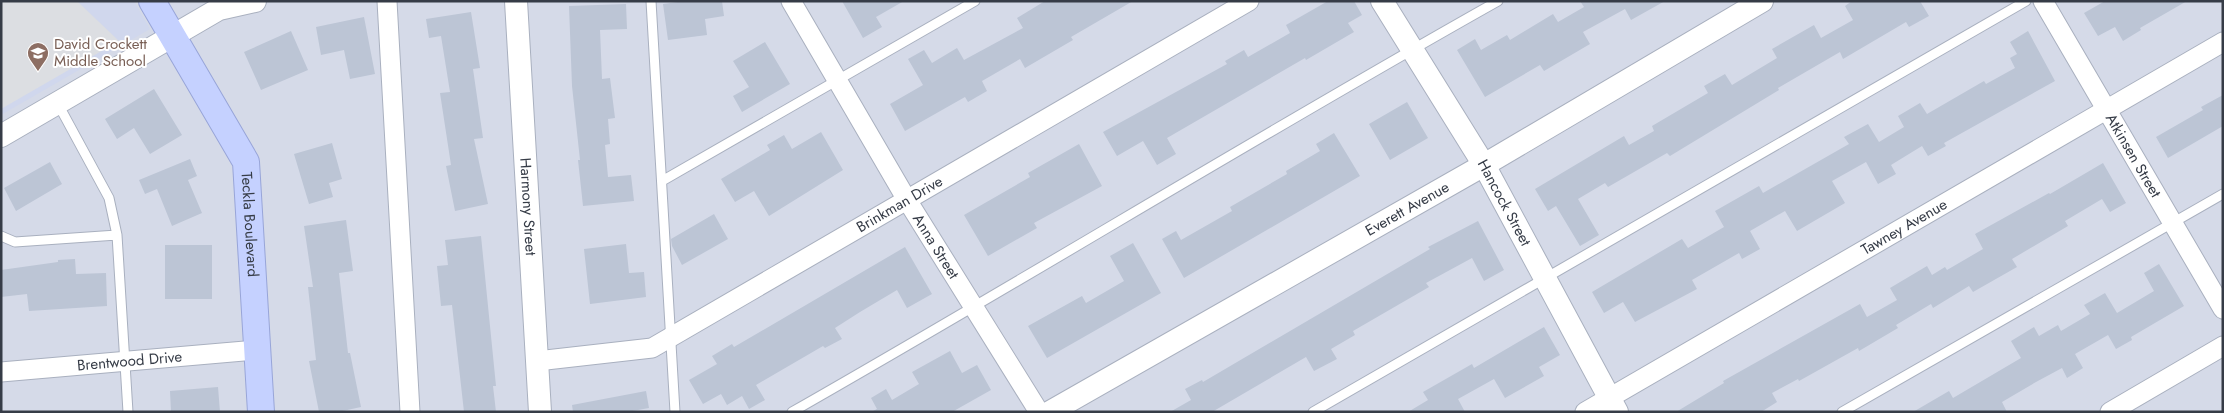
<svg xmlns="http://www.w3.org/2000/svg" width="2224" height="413" font-family="Jost,sans-serif">
	<rect width="100%" height="100%" fill="#e7eaf4"/>
	<path fill="#d5dae8" d="M 1,1 L 2223,1 L 2223,412 L 1,412 Z"/>
	<path fill="#d0d7ed" d="M 1,1 L 134,1 L 150,29 L 1,115 Z"/>
	<path fill="#dcdee2" d="M 77,1 L 119,41 L 1,109 L 1,2 Z"/>
	<path fill="#bcc5d5" d="M 685,1 L 722,1 L 724,16 L 705,19 L 707,35 L 668,40 L 663,4 Z
		M 842,1 L 904,1 L 876,17 L 882,27 L 863,38 Z
		M 1045,1 L 1133,1 L 1071,37 L 1073,40 L 1025,68 L 1020,59 L 982,81 L 987,91 L 968,102 L 965,97 L 905,131 L 890,104 L 923,85 L 908,59 L 924,50 L 932,63 L 957,48 L 964,60 L 1023,28 L 1017,18 Z
		M 1328,1 L 1354,1 L 1362,15 L 1348,23 L 1354,32 L 1306,60 L 1305,58 L 1167,138 L 1176,154 L 1157,165 L 1143,141 L 1117,156 L 1103,132 L 1227,64 L 1225,61 L 1244,50 L 1248,57 L 1290,33 L 1286,25 Z
		M 1580,1 L 1665,1 L 1631,20 L 1625,9 L 1583,32 L 1590,44 L 1544,71 L 1540,65 L 1485,97 L 1457,50 L 1475,39 L 1481,50 L 1507,35 L 1510,40 L 1553,14 L 1558,22 L 1584,7 Z
		M 1852,1 L 1920,1 L 1929,16 L 1909,27 L 1906,22 L 1843,59 L 1840,52 L 1778,88 L 1779,90 L 1670,156 L 1667,153 L 1608,187 L 1605,183 L 1578,199 L 1599,235 L 1580,246 L 1556,206 L 1548,211 L 1535,189 L 1624,136 L 1629,145 L 1654,131 L 1652,126 L 1708,93 L 1704,86 L 1725,74 L 1732,85 L 1777,58 L 1772,49 L 1814,25 L 1821,38 L 1853,20 L 1845,6 Z
		M 2105,1 L 2187,1 L 2140,28 L 2141,30 L 2123,41 L 2115,27 L 2098,36 L 2084,13 Z
		M 626,4 L 627,29 L 600,30 L 602,79 L 610,78 L 615,118 L 608,119 L 610,144 L 605,145 L 608,177 L 631,175 L 634,201 L 583,206 L 578,160 L 580,160 L 572,86 L 569,6 Z
		M 471,12 L 480,68 L 473,69 L 483,138 L 474,139 L 488,204 L 455,211 L 446,166 L 451,165 L 440,93 L 450,92 L 441,36 L 429,38 L 426,19 Z
		M 364,17 L 375,74 L 350,79 L 344,50 L 321,55 L 316,27 Z
		M 291,31 L 308,70 L 261,90 L 244,52 Z
		M 2028,31 L 2055,81 L 1944,143 L 1946,146 L 1928,156 L 1922,146 L 1891,165 L 1896,174 L 1878,184 L 1866,162 L 1832,181 L 1845,203 L 1797,231 L 1785,211 L 1750,231 L 1760,249 L 1742,259 L 1739,253 L 1692,280 L 1697,289 L 1635,322 L 1623,302 L 1604,313 L 1592,292 L 1682,239 L 1688,248 L 1724,227 L 1715,211 L 1759,186 L 1763,193 L 1849,144 L 1844,137 L 1868,124 L 1879,142 L 1904,127 L 1898,116 L 1920,103 L 1927,114 L 1984,81 L 1986,84 L 2015,68 L 2010,58 L 2017,54 L 2010,42 Z
		M 765,42 L 790,84 L 742,112 L 733,96 L 749,87 L 733,61 Z
		M 154,89 L 182,135 L 150,154 L 134,128 L 117,139 L 105,119 Z
		M 2223,95 L 2223,126 L 2168,158 L 2156,137 L 2203,110 L 2201,107 Z
		M 1407,102 L 1428,138 L 1390,160 L 1369,124 Z
		M 821,132 L 843,170 L 769,216 L 754,191 L 735,202 L 721,179 L 770,150 L 767,145 L 784,135 L 792,149 Z
		M 1334,133 L 1360,176 L 1184,278 L 1162,239 L 1176,231 L 1181,240 L 1232,211 L 1230,207 L 1287,174 L 1286,171 L 1320,151 L 1316,144 Z
		M 332,143 L 342,179 L 329,183 L 333,197 L 309,204 L 294,154 Z
		M 1079,144 L 1102,186 L 1034,223 L 1037,228 L 988,256 L 964,215 L 1030,177 L 1028,173 Z
		M 190,159 L 197,176 L 188,180 L 202,213 L 172,226 L 157,189 L 145,194 L 139,180 Z
		M 50,162 L 62,184 L 16,211 L 4,188 Z
		M 2103,163 L 2126,203 L 2110,212 L 2102,199 L 2065,221 L 2068,226 L 2012,259 L 2017,267 L 1973,292 L 1969,286 L 1933,308 L 1931,304 L 1896,325 L 1898,328 L 1859,351 L 1858,348 L 1799,381 L 1798,379 L 1772,393 L 1777,402 L 1761,412 L 1676,412 L 1724,383 L 1723,381 L 1860,304 L 1867,317 L 1897,300 L 1890,288 L 1927,266 L 1932,275 L 1945,267 L 1947,270 L 1983,249 L 1975,234 L 2049,193 L 2050,194 Z
		M 714,214 L 728,239 L 682,265 L 672,246 L 671,239 Z
		M 346,220 L 353,271 L 339,273 L 348,353 L 350,353 L 361,407 L 338,412 L 319,412 L 309,361 L 316,360 L 308,287 L 313,287 L 304,226 Z
		M 1478,221 L 1504,270 L 1484,281 L 1472,258 L 1426,283 L 1429,287 L 1353,331 L 1355,335 L 1331,349 L 1337,359 L 1314,371 L 1306,357 L 1212,412 L 1170,412 L 1191,400 L 1185,389 L 1202,380 L 1203,382 L 1430,249 L 1428,247 Z
		M 481,236 L 496,386 L 493,386 L 496,412 L 464,412 L 452,305 L 441,306 L 437,266 L 448,265 L 445,240 Z
		M 1133,243 L 1161,293 L 1047,358 L 1028,326 L 1082,296 L 1086,303 L 1124,281 L 1110,256 Z
		M 626,244 L 629,273 L 644,272 L 646,297 L 590,304 L 584,249 Z
		M 165,245 L 212,245 L 212,299 L 165,299 Z
		M 905,247 L 932,294 L 907,308 L 897,290 L 860,312 L 835,328 L 842,339 L 825,348 L 823,346 L 756,385 L 765,400 L 749,409 L 742,396 L 727,405 L 721,394 L 703,404 L 689,380 L 717,364 L 712,356 L 732,344 L 734,347 Z
		M 75,259 L 76,274 L 106,273 L 107,306 L 29,311 L 27,294 L 1,297 L 1,270 L 58,262 L 58,260 Z
		M 2159,264 L 2184,306 L 2131,337 L 2132,340 L 2116,349 L 2108,335 L 2075,354 L 2083,368 L 2067,378 L 2062,368 L 2036,382 L 2002,402 L 2007,412 L 1913,412 L 1949,391 L 1953,398 L 2021,358 L 2011,341 L 2034,327 L 2039,336 L 2058,325 L 2061,331 L 2090,314 L 2084,305 L 2105,293 L 2117,313 L 2154,291 L 2144,273 Z
		M 1544,327 L 1560,355 L 1539,367 L 1544,376 L 1505,398 L 1494,379 L 1458,399 L 1465,412 L 1408,412 L 1428,400 L 1423,392 L 1472,364 L 1474,368 Z
		M 950,351 L 962,373 L 977,365 L 991,390 L 952,412 L 871,412 L 877,409 L 871,398 L 886,389 L 892,400 L 919,384 L 912,372 Z
		M 218,387 L 220,412 L 171,412 L 170,391 Z
		M 646,391 L 649,408 L 627,412 L 573,412 L 572,405 Z"/>
	<g fill="none" stroke-linecap="round" stroke-linejoin="round">
		<g stroke="#a9b0bf" stroke-width="11">
			<path id="service" d="M 651,1 L 675,412
				M 58,104 L 109,198 L 117,235 L 128,412
				M 662,181 L 975,1
				M 1,236 L 15,242 L 117,235
				M 792,412 C 1029,277 1261,134 1498,1
				M 1313,412 L 2026,1
				M 1842,412 L 2223,194"/>
		</g>
		<g stroke="#a9b0bf" stroke-width="21">
			<g id="minor">
				<path d="M 387,1 L 410,412"/>
				<path id="s1" d="M 791,1 L 907,200 L 1039,412"/>
				<path id="s2" d="M 2043,1 L 2223,309"/>
				<path id="s3" d="M 537,361 L 652,348 L 1249,1"/>
				<path id="s4" d="M 1,372 L 257,350"/>
				<path id="s5" d="M 1585,412 L 2223,42"/>
				<path d="M 2110,412 L 2223,346"/>
			</g>
		</g>
		<g stroke="#a9b0bf" stroke-width="24">
			<g id="tertiary">
				<path id="s6" d="M 516,1 L 540,412"/>
				<path id="s7" d="M 1382,1 L 1484,165 L 1617,412"/>
				<path d="M 1,136 L 219,9 L 255,1"/>
				<path id="s8" d="M 1050,412 L 1484,165 L 1762,1"/>
			</g>
		</g>
		<g stroke="#98a5d8" stroke-width="28">
			<g id="secondary">
				<path id="s9" d="M 152,1 L 246,162 L 261,412"/>
			</g>
		</g>
		<use href="#service" stroke="#fff" stroke-width="9"/>
		<use href="#minor" stroke="#fff" stroke-width="19"/>
		<use href="#tertiary" stroke="#fff" stroke-width="22"/>
		<use href="#secondary" stroke="#c5d1ff" stroke-width="26"/>
	</g>
	<defs>
		<g id="school-pin" transform="scale(1.125)"><path d="M0 17L-7.5 6A9.5 9.5 0 1 1 7.5 6Z" fill="#8d6e63" stroke="#fff"/><path d="M0-5L7-2L0 1L-7-2ZM-4 1L0 2.5L4 1V4Q0 6-4 4Z" fill="#fff"/></g>
	</defs>
	<g fill-rule="evenodd">
		<use href="#school-pin" x="38" y="53"/>
	</g>
	<g text-anchor="middle" stroke-width="4" stroke-linejoin="round" paint-order="stroke">
		<g font-size="15" fill="#785e54" stroke="#fff" text-anchor="start">
			<text x="54" y="49">David Crockett<tspan x="54" dy="17">Middle School</tspan></text>
		</g>
		<g font-size="15" fill="#363c47" stroke="#fff">
			<text dy="5" stroke="none"><textPath href="#s2" startOffset="179">Atkinsen Street</textPath></text>
			<text dy="5" stroke="none"><textPath href="#s3" startOffset="402">Brinkman Drive</textPath></text>
			<text dy="5" stroke="none"><textPath href="#s7" startOffset="236">Hancock Street</textPath></text>
			<text dy="5" stroke="none"><textPath href="#s6" startOffset="206">Harmony Street</textPath></text>
			<text dy="5" stroke="none"><textPath href="#s8" startOffset="411">Everett Avenue</textPath></text>
			<text dy="5" stroke="none"><textPath href="#s9" startOffset="249">Teckla Boulevard</textPath></text>
			<text dy="5" stroke="none"><textPath href="#s5" startOffset="369">Tawney Avenue</textPath></text>
			<text dy="5" stroke="none"><textPath href="#s1" startOffset="285">Anna Street</textPath></text>
			<text dy="5" stroke="none"><textPath href="#s4" startOffset="129">Brentwood Drive</textPath></text>
		</g>
	</g>
	<rect width="2224" height="413" fill="none" stroke="#363c47" stroke-width="5"/>
</svg>
